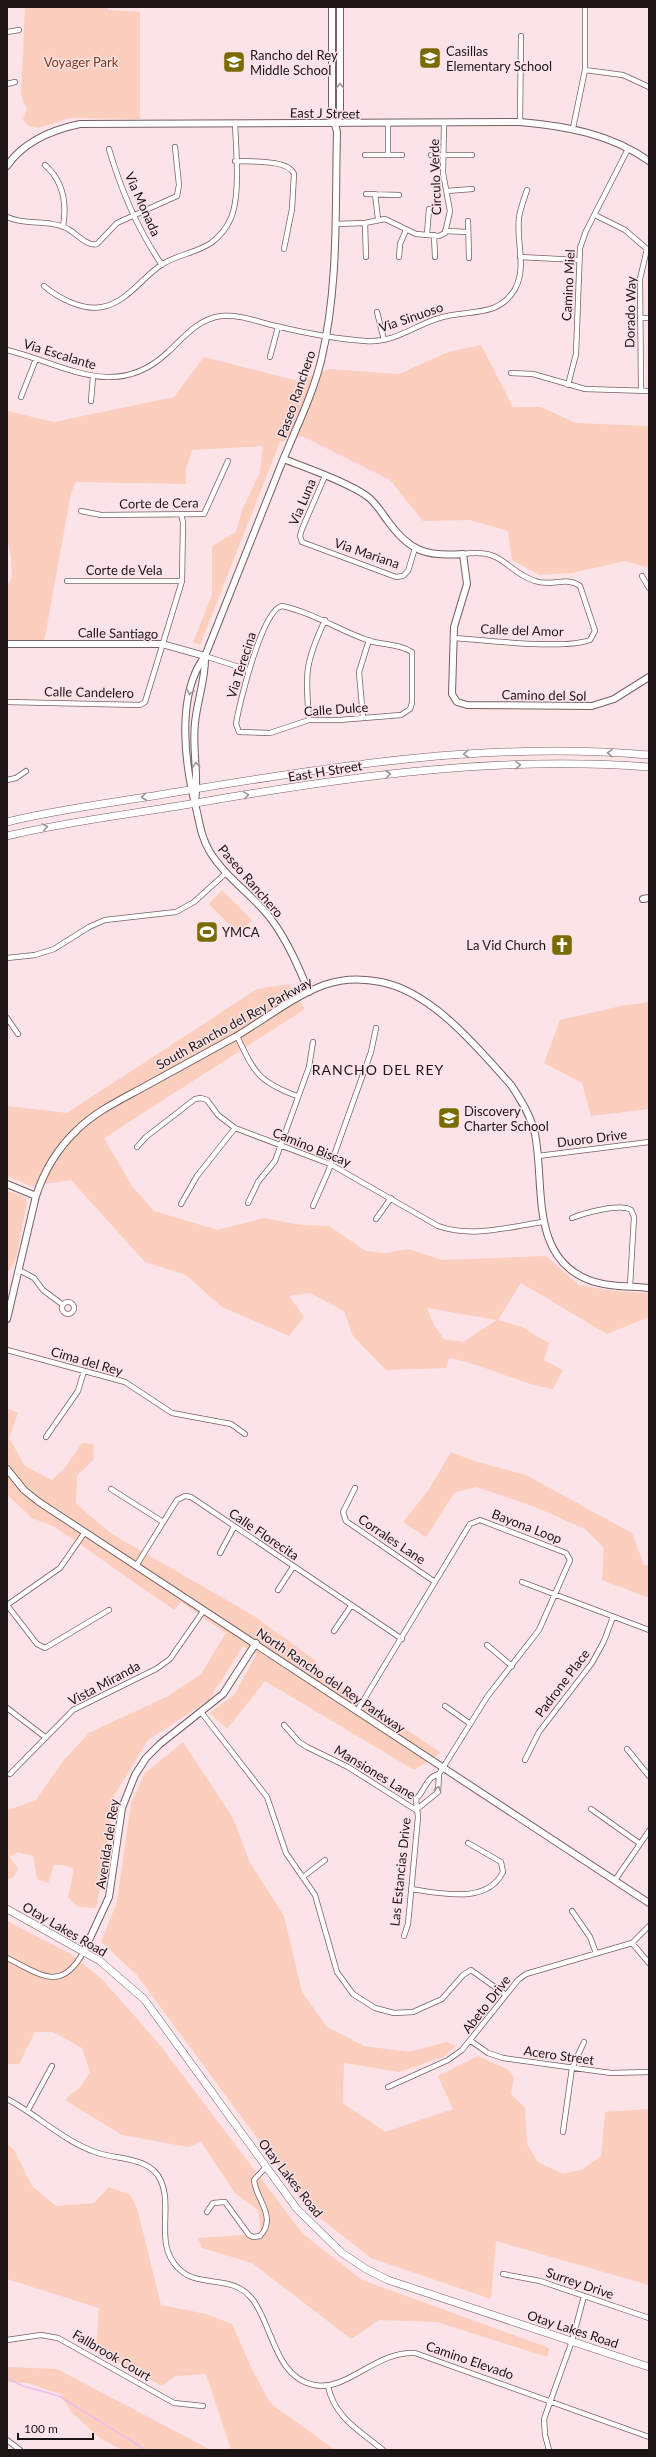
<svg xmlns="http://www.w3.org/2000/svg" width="656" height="2457" font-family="Lato,sans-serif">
	<rect width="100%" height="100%" fill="#fce3e7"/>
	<path fill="#fbcebd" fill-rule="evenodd" d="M 25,7 L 108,7 L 108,10 L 140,12 L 140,119 L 70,118 L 38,128 L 29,126 L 23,120 L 27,109 L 21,96 Z
		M 481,345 L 513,407 L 541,407 L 576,423 L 649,426 L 649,568 L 625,561 L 572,573 L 539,575 L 512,560 L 508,531 L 470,520 L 423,521 L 390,480 L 302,436 L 280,442 L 200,645 L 193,642 L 212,595 L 212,546 L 236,532 L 243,508 L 260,472 L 263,446 L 192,450 L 186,468 L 186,484 L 76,482 L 71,493 L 44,642 L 7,642 L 7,586 L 12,577 L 11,557 L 7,537 L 7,411 L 54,422 L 174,397 L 204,357 L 298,381 L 329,369 L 399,374 L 448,352 Z
		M 222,890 L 252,920 L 239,934 L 209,904 Z
		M 289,984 L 305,1009 L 104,1138 L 132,1186 L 154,1211 L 218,1230 L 264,1218 L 300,1225 L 329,1226 L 366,1251 L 386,1253 L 408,1249 L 443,1260 L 546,1256 L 579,1285 L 614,1291 L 649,1293 L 649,1317 L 607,1334 L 521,1283 L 498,1320 L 522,1327 L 549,1343 L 544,1360 L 563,1370 L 553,1389 C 516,1383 485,1364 449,1358 L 446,1368 L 386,1370 L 353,1336 L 344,1311 L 310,1293 L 289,1296 L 304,1317 L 289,1336 L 222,1307 L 186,1275 L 145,1262 L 71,1180 L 31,1186 L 7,1176 L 7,1106 L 67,1113 L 257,989 ZM 427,1308 L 497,1320 L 463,1342 L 444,1339 L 434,1325 Z
		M 649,1002 L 649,1109 L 591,1116 L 582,1083 L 544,1063 L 560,1020 L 621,1006 Z
		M 7,1191 L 25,1197 L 27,1202 L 16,1259 L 7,1274 Z
		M 7,1408 L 18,1413 L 9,1438 L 25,1466 L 52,1480 L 64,1469 L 82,1443 L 93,1444 L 94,1459 L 77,1476 L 76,1504 L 112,1534 L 254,1616 L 316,1661 L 323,1674 L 441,1753 L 414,1770 L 265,1681 L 227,1729 L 210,1713 L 235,1694 L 256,1655 L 243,1646 L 209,1700 L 148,1740 L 114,1796 L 106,1861 L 96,1908 L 78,1907 L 68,1897 L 74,1869 L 62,1865 L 54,1865 L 48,1883 L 37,1879 L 33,1856 L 18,1852 L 9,1857 L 18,1868 L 14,1877 L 7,1880 L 7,1808 L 11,1809 L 36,1800 L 63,1761 L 89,1733 L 168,1696 L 201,1674 L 226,1633 L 181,1602 L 174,1610 L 55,1527 L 32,1518 L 7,1494 Z
		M 451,1452 L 474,1461 L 526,1475 L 632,1533 L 644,1565 L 649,1565 L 649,1598 L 602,1580 L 604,1548 L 585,1529 L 533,1506 L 476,1487 L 454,1493 L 426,1537 L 403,1522 L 428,1491 Z
		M 183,1742 L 233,1818 L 250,1863 L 284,1916 L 302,1992 L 327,2027 L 364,2046 L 409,2052 L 446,2042 L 456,2046 L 443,2057 L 399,2072 L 344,2063 L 343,2103 L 385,2132 L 453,2109 L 438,2076 L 478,2056 L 507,2069 L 514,2078 L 511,2094 L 525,2108 L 527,2144 L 538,2162 L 563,2174 L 583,2169 L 601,2156 L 605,2112 L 649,2109 L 649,2285 L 496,2241 L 491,2299 L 371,2258 L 311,2211 L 136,1974 L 101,1942 L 117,1902 L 131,1803 L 145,1773 Z
		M 7,1921 L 69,1953 L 102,1979 L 159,2044 L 303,2234 L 362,2280 L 549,2348 L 547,2357 L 437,2322 L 379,2320 L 351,2339 L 252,2263 L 202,2248 L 198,2238 L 261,2234 L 258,2210 L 235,2193 L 201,2142 L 188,2147 L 122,2135 L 65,2100 L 81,2086 L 90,2072 L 82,2048 L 53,2032 L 35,2032 L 19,2064 L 7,2064 Z
		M 7,2144 L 14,2150 L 32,2186 L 56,2206 L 94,2203 L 109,2187 L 130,2195 L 137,2208 L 161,2305 L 206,2314 L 232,2324 L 251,2367 L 270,2403 L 335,2450 L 231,2450 L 206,2374 L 175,2376 L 162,2386 L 96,2350 L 99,2308 L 7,2279 Z
		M 7,2367 L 57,2369 L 211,2450 L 122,2450 L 101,2439 L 71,2412 L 60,2394 L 28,2383 L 7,2382 Z"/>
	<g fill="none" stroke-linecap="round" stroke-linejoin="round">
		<path stroke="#ebbeea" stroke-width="1.5" d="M 7,2378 L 23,2386 L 59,2396 L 146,2450"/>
		<g stroke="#766064" stroke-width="6">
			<path id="street" d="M 7,32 L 19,30
				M 585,70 L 623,75 L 649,87
				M 7,84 L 15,82
				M 520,122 L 521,36
				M 573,128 L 585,70 L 585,7
				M 109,149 C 121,190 138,230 162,265
				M 365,155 L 402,155
				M 388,155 L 388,124
				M 431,155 L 472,155
				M 235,161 C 250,162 288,159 294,174 L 292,209 L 284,249
				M 45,165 C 63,181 67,204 63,227
				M 447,191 L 472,189
				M 366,194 L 399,195
				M 375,194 L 378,219
				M 595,215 L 625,230 L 647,249 L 640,279 L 641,391
				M 7,217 C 26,226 50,219 68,229 C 76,233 87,247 97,244 L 117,223 L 177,196 L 179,185 L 175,147
				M 468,221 L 469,258
				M 365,223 L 366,257
				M 335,224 L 365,223 L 385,219 L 416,234 L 439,236 L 445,233 L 450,211 L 443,173 L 444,123
				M 445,231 L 468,232
				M 427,234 L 429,209
				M 434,235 L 435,257
				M 399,257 L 400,244 L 406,230
				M 520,257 L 578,260
				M 44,286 C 58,298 83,311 102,307 C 126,303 142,278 161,265 C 176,255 196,253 211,243 C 219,237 226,229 230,220 C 241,198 236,148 235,123
				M 377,312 L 384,340
				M 640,318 L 649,318
				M 7,350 C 64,364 116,402 168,352 C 184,337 198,319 221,316 C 239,314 258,322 276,326 C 305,333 336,339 366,341 C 398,344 421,319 452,315 C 476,311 501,314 515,289 C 527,268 516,240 519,218 C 520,209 524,199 527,190
				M 270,357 L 278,327
				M 511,373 L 533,374 L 585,389 L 649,391
				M 568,385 L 576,354 L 580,248 L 586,231 L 628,149
				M 21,397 L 36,359
				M 91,401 L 93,377
				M 325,476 L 302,529 L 300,536 L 302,542 L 396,577 L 403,576 L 408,571 L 415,548
				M 81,511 L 101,515 L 204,514 L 228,461
				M 642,576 L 649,588
				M 67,581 L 182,581
				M 282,606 C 314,613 340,631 370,641 C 384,645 400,644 412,652 L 412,703 L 410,709 L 401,715 L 339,720 L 309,720 L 270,733 L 239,732 L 236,724 C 239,704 262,610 282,606 Z
				M 453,638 C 486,640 563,650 590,640 L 595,631 L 580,586 C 567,576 551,587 535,581 C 504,571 506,548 463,554
				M 205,656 L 248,670
				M 7,702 L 140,705 L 145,702 L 182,581 L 183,522 L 181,514
				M 363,718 L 359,672 L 369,640
				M 309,720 C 305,673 305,663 325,620
				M 7,780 L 16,778 L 26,771
				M 7,958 L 35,955 L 54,949 L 89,927 L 105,920 L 176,912 L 194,902 L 226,873
				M 7,1018 L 18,1034
				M 237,1036 C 254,1072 258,1082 297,1096
				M 137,1147 L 146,1137 L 195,1099 L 201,1098 L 207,1100 L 218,1115 L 235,1128 L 330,1164 L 438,1226 C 472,1238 509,1227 543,1222
				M 538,1156 L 649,1142
				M 248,1203 L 258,1182 L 275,1161 L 309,1067 L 313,1042
				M 181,1204 L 197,1176 L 235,1128
				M 313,1206 L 328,1172 L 371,1052 L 376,1028
				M 572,1218 C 584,1213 621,1203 631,1210 L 634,1217 L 630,1286
				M 376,1219 L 391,1198
				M 19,1270 L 34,1278 L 43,1290 L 63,1305
				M62 1308a6 6 0 1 1 12 0a6 6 0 1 1-12 0Z
				M 7,1350 L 125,1382 L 172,1413 L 231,1424 L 245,1434
				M 46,1437 L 78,1391 L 84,1371
				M 355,1488 L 343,1512 L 346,1521 L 435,1582
				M 111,1489 L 163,1522
				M 220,1553 L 234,1527
				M 136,1566 L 177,1500 L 185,1496 L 191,1497 L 402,1639
				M 522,1582 L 649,1630
				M 278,1590 L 293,1567
				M 7,1605 L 37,1644 L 45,1648 L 109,1610
				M 7,1605 L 60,1568 L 85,1532
				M 334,1631 L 351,1606
				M 487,1645 L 512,1666
				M 445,1706 L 469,1723
				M 7,1708 L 45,1737
				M 357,1711 L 470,1524 L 480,1520 L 566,1553 L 570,1560 L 539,1630 L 487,1697 L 439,1774 L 438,1792 L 416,1810
				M 201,1712 L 267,1797 L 286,1853 L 315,1895 L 337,1972 L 353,1994 L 375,2008 L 394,2013 L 413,2012 L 442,1999 L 463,1975 L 471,1970 L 506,1995
				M 284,1725 L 299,1742 L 307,1747 L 348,1767 L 416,1810
				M 627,1749 L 649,1776
				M 525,1760 L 539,1732 L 592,1663 L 604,1641 L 613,1617
				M 10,1774 L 73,1710 L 156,1669 L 170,1659 L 204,1610
				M 591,1809 L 639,1843
				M 303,1877 L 325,1860
				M 615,1880 L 649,1831
				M 411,1889 C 440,1893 487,1905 503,1872 L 501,1862 L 468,1843
				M 572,1911 L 590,1937 L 596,1953
				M 404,1936 L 408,1924 L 418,1817 L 416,1799 C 425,1791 426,1777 439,1774
				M 632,1943 L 649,1963
				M 7,1958 C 40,1974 61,1994 84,1951
				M 471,2041 L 488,2053 L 503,2058 L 611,2073 L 649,2072
				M 388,2087 L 448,2060 L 462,2050 L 518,1980 L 526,1974 L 632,1943 L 649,1926
				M 7,2099 C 38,2115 64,2142 98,2153 C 119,2160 151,2157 161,2181 C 173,2209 154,2244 178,2268 C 199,2290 232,2272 253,2300 C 273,2327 275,2377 314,2385 C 347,2392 375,2351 415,2353 L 649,2437
				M 28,2110 L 52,2066
				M 563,2132 L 572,2068 L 584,2042
				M 207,2212 L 213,2203 L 225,2202 L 249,2235 L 253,2237 L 260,2236 C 278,2217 255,2198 254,2180 L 266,2167
				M 503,2274 L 540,2281 L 649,2318
				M 7,2340 L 41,2335 L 58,2338 L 174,2403 L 203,2406
				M 328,2386 C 334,2417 360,2431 383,2450
				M 7,2440 L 20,2450
				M 549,2450 L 545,2435 L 544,2419 L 572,2341 L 584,2296"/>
		</g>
		<g stroke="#766064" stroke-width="8">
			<path id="secondary" d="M 336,124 L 340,115 L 340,7
				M 7,166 C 24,141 51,130 80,124 L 520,122 C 566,126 611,134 649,161
				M 284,459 C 306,468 350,483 368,497 C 376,503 381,512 387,520 C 409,551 426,557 463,554 L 467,584 L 454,627 L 452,694 L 457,702 L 467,705 L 592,706 L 614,699 L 649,677
				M 7,644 L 162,644 L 205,656
				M 195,801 C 199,775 192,750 195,723 C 197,701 206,678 205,656
				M 643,899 L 649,898
				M 309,992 C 299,968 287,940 271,919 C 253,895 226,878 210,852 C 202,839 200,826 197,812 C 185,767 175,696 205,656 C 230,592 256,529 281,465 C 295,430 312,397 321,361 C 339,286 335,208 337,132 L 332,113 L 332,7
				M 7,1184 L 36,1196
				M 7,1319 L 36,1196 C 44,1171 58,1148 77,1130 C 95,1112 120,1100 142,1088 C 173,1071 204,1054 235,1037 C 264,1020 292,997 324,985 C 341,979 362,978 381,982 C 432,992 477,1047 511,1085 C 521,1100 531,1116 535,1134 C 545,1184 529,1257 589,1280 C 607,1287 629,1286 649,1288
				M 7,1469 L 24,1490 L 39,1502 L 649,1903
				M 84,1951 L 109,1897 L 122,1808 L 135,1775 L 146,1758 L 160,1744 L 223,1694 L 256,1643"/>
		</g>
		<g stroke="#766064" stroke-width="8">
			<path id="primary" d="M 7,822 C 63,808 120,802 177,792 C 333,766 490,741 649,755
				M 7,836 C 69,821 133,814 196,803 C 345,777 498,755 649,767
				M 7,1909 L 100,1961 L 144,1999 L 297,2209 L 342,2253 L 366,2269 L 388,2280 L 649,2367"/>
		</g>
		<use href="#street" stroke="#fff" stroke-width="4.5"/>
		<use href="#secondary" stroke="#fff" stroke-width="6"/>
		<use href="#primary" stroke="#fff" stroke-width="7"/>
	</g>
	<defs><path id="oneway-chevron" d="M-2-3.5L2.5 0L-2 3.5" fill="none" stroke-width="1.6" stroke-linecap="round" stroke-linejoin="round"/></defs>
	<g stroke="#999596">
		<use href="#oneway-chevron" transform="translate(340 86) rotate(-90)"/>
		<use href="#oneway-chevron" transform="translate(190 692) rotate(103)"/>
		<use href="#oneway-chevron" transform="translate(610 753) rotate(-179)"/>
		<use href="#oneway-chevron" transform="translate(466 754) rotate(177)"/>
		<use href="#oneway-chevron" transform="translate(196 765) rotate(-96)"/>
		<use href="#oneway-chevron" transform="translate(518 765) rotate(-2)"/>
		<use href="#oneway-chevron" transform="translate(388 774) rotate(-7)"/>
		<use href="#oneway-chevron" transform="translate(246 795) rotate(-9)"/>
		<use href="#oneway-chevron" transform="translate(144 797) rotate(172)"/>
		<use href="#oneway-chevron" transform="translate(45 827) rotate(-11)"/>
		<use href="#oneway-chevron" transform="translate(438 1789) rotate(-74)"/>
	</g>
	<defs>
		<g id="school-square" transform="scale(1.15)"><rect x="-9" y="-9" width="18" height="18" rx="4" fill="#796a02" stroke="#fce3e7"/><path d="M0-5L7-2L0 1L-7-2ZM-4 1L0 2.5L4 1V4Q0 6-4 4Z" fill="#fff"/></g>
		<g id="stadium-square" transform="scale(1.15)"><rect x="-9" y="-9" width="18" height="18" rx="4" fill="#796a02" stroke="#fce3e7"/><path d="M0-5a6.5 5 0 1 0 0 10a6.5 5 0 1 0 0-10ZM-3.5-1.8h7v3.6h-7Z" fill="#fff"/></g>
		<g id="church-square" transform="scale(1.15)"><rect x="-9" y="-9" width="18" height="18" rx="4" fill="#796a02" stroke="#fce3e7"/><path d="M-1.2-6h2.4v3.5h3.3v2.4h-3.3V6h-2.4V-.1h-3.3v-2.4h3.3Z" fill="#fff"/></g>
	</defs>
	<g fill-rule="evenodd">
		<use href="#school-square" x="430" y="58"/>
		<use href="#school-square" x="234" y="62"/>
		<use href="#stadium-square" x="207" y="932"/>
		<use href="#church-square" x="562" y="945"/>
		<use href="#school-square" x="449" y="1118"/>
	</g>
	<g text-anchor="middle" stroke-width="3" stroke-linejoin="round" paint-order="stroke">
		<g font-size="13" fill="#1c1415" stroke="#fce3e7" text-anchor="start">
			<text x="446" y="56">Casillas<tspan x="446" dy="15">Elementary School</tspan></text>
			<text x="250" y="60">Rancho del Rey<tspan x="250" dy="15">Middle School</tspan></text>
			<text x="222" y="937">YMCA</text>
			<text x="546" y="950" text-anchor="end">La Vid Church</text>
			<text x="464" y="1116">Discovery<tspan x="464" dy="15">Charter School</tspan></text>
		</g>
		<g font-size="13" fill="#803a1a" stroke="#fce3e7">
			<text x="81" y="67">Voyager Park</text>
		</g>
		<g font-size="13" fill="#1c1415" stroke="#fce3e7">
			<text transform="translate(325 113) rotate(1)" y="5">East J Street</text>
			<text transform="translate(435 177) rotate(-92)" y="5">Circulo Verde</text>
			<text transform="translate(143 204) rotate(66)" y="5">Via Monada</text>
			<text transform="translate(568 285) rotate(-87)" y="5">Camino Miel</text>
			<text transform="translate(630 312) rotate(-89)" y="5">Dorado Way</text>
			<text transform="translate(411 317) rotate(-19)" y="5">Via Sinuoso</text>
			<text transform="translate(60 354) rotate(17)" y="5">Via Escalante</text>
			<text transform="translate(296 394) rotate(-71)" y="5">Paseo Ranchero</text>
			<text transform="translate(302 502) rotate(-67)" y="5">Via Luna</text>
			<text transform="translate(159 503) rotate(-1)" y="5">Corte de Cera</text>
			<text transform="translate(367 553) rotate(19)" y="5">Via Mariana</text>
			<text x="124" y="575">Corte de Vela</text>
			<text transform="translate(522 630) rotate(2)" y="5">Calle del Amor</text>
			<text transform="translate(118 633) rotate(1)" y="5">Calle Santiago</text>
			<text transform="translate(241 665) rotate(-72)" y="5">Via Terecina</text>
			<text transform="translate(89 692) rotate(1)" y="5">Calle Candelero</text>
			<text transform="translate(544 695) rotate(1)" y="5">Camino del Sol</text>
			<text transform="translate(336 709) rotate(-4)" y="5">Calle Dulce</text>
			<text transform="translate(325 771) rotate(-9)" y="5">East H Street</text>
			<text transform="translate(251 881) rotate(49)" y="5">Paseo Ranchero</text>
			<text transform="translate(234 1023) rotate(-29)" y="5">South Rancho del Rey Parkway</text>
			<text transform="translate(592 1138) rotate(-7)" y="5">Duoro Drive</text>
			<text transform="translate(312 1147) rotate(22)" y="5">Camino Biscay</text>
			<text transform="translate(87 1361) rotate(16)" y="5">Cima del Rey</text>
			<text transform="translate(527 1526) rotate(21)" y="5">Bayona Loop</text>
			<text transform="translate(264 1534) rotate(34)" y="5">Calle Florecita</text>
			<text transform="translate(392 1539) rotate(34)" y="5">Corrales Lane</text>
			<text transform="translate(331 1680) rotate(34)" y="5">North Rancho del Rey Parkway</text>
			<text transform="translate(104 1683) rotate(-28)" y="5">Vista Miranda</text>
			<text transform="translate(562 1683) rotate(-53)" y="5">Padrone Place</text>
			<text transform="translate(375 1772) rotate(31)" y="5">Mansiones Lane</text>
			<text transform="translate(107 1844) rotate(-81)" y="5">Avenida del Rey</text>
			<text transform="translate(400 1872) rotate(-84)" y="5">Las Estancias Drive</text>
			<text transform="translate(65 1929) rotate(30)" y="5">Otay Lakes Road</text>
			<text transform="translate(486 2004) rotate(-52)" y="5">Abeto Drive</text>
			<text transform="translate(559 2055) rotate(8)" y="5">Acero Street</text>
			<text transform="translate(291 2178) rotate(52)" y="5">Otay Lakes Road</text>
			<text transform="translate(580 2283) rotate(19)" y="5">Surrey Drive</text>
			<text transform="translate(573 2329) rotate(18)" y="5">Otay Lakes Road</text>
			<text transform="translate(112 2355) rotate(30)" y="5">Fallbrook Court</text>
			<text transform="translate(470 2360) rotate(19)" y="5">Camino Elevado</text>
		</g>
		<g font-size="14" letter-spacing="1" fill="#1c1415" stroke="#fce3e7">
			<text x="378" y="1075">RANCHO DEL REY</text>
		</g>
	</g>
	<rect width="656" height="2457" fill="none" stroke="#1c1415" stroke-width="16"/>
	<path d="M18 2433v6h75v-6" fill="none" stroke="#1c1415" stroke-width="2"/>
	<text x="24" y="2433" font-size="12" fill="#1c1415" stroke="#fce3e7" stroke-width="3" paint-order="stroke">100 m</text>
</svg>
